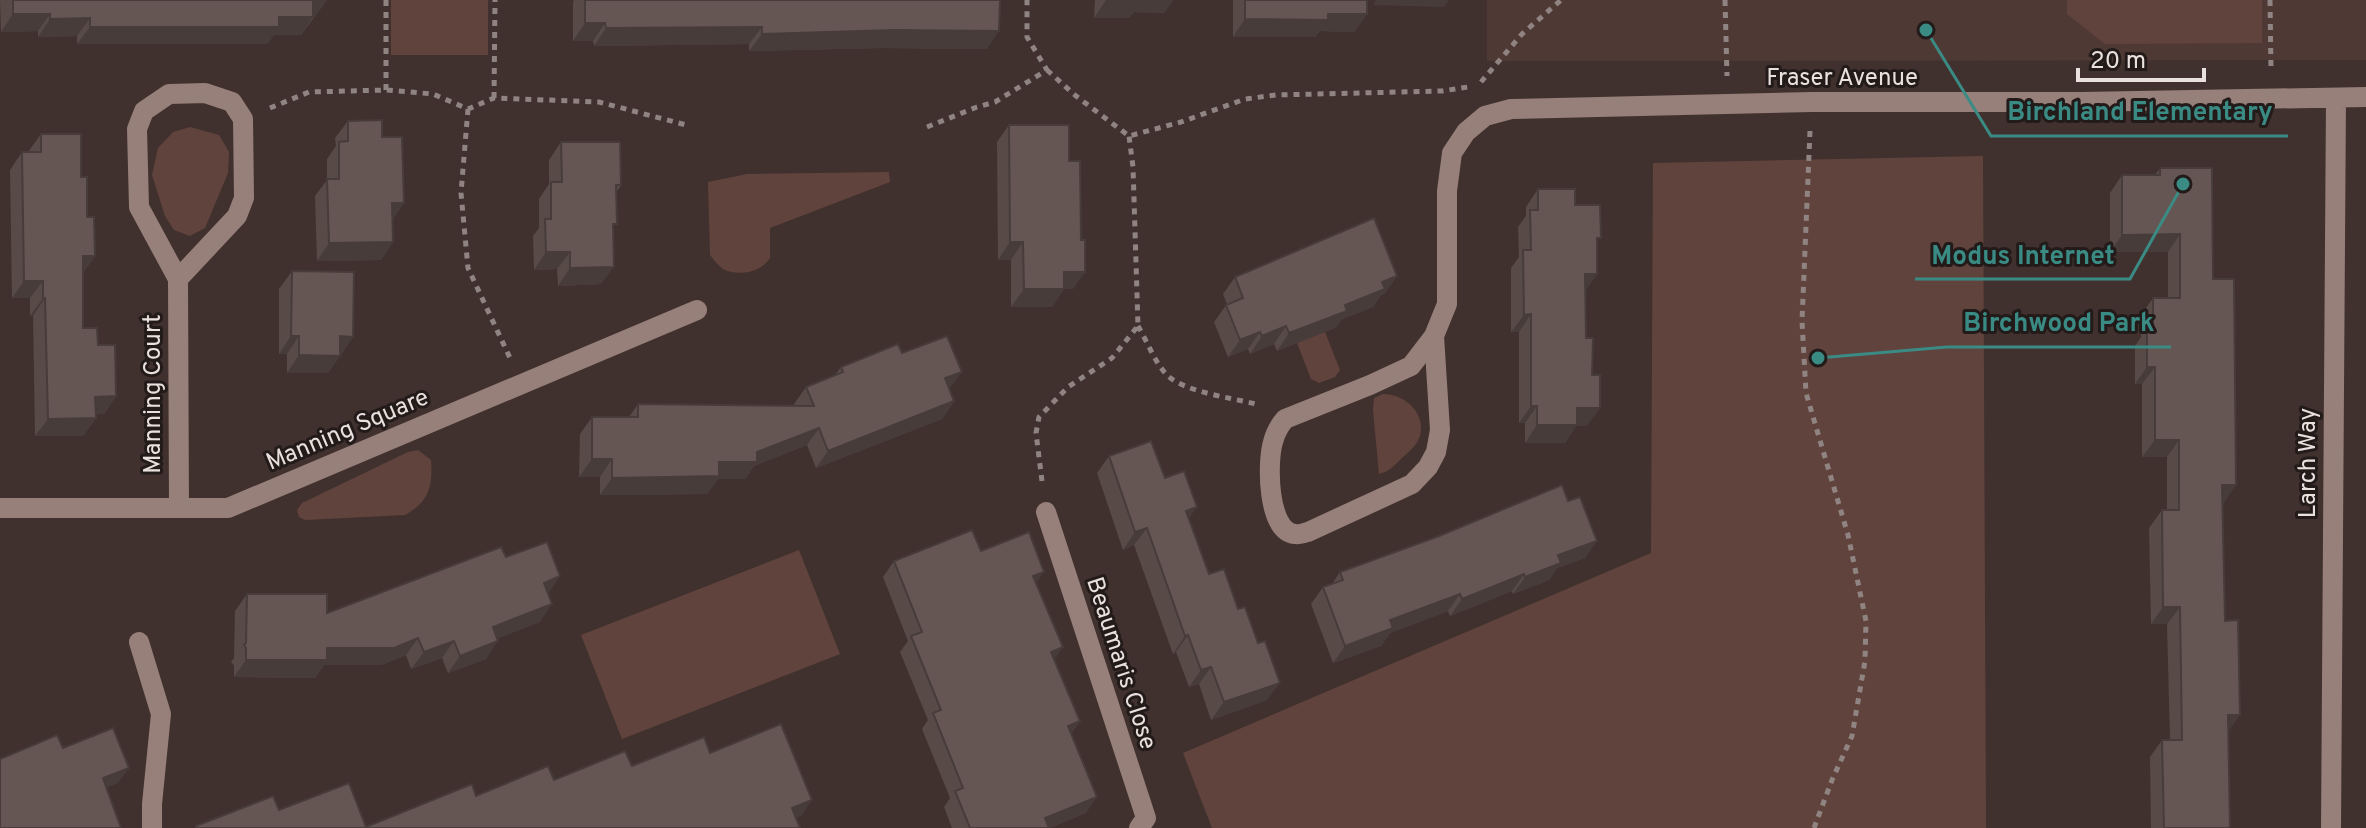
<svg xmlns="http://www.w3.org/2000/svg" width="2366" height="828" font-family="Overpass,sans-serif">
	<rect width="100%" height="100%" fill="#40312e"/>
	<path fill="#4e3935" d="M 1487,0 L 2366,0 L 2366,60 L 1487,61 Z"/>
	<path fill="#61433d" d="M 391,0 L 488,0 L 488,55 L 391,55 Z
		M 2067,0 L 2262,0 L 2262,43 L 2105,44 L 2067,14 Z
		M 190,127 L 219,135 L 229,152 L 228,173 L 205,228 L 190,236 L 174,230 L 165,216 L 152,175 L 158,148 L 173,132 Z
		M 1983,156 L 1986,828 L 1212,828 L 1183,753 L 1651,553 L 1653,163 Z
		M 889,172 L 890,182 L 770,228 L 770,258 C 761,272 740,276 725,270 C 719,267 714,260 710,255 L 708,182 L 747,174 Z
		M 1325,332 L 1340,370 L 1335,377 L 1319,383 L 1311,379 L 1297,343 Z
		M 1383,394 C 1404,394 1426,412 1420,436 C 1417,446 1407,453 1400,460 C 1393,467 1388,472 1379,474 L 1373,410 L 1374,398 Z
		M 418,450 L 431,460 C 433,486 429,502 405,515 L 305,520 L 299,517 L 297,510 L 302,503 L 408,452 Z
		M 799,550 L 840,654 L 622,739 L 581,635 Z"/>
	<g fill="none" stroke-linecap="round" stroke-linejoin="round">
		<path stroke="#908482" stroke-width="5" stroke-dasharray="6 6" stroke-linecap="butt" d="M 386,0 L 386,90
			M 1725,0 L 1727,76
			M 2270,0 L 2271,68
			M 1047,70 L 1076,96 L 1129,136 L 1181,122 L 1245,99 L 1276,95 L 1442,91 L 1468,87
			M 1481,82 L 1522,34 L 1561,0
			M 494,98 L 495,0
			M 270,108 L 309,92 L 386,90 L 433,94 L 468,109 L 494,98 L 599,102 L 690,126
			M 468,109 L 461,193 L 468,268 L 510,358
			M 927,127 L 977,107 L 995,102 L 1047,70 L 1027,37 L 1027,0
			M 1810,131 L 1802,321 L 1806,393 L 1848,535 L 1866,621 L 1865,661 L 1852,736 L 1832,780 L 1814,828
			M 1138,326 C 1147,341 1155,363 1167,375 C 1184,392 1232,398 1256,404
			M 1042,481 L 1036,433 L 1039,417 L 1068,387 L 1112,358 L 1138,326 L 1133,167 L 1129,136"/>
		<path stroke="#977f7a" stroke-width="20" d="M 178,279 L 139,207 L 137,129 L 144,111 L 169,94 L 205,93 L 232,102 L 243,119 L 244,198 L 237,216 L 178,279 L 179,508
			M 1434,336 L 1440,430 L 1436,452 L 1428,467 L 1412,484 L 1308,532 C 1303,533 1299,535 1295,534 C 1267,531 1267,462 1273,442 C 1275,434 1279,426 1285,419 L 1370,385 L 1411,366 L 1434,336 L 1447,304 L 1447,191 L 1452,153 L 1466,132 L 1485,116 L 1511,109 L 1812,102 L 2081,102 L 2366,97
			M 0,508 L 228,508 L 697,310
			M 1046,512 L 1146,818 L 1139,828
			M 139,642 L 161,714 L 152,804 L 152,828
			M 2331,828 L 2336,98"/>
	</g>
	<path fill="#584a47" d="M 0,0 L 327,0 L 301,35 L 274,35 L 267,44 L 77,44 L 77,36 L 38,37 L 38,31 L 1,32 Z
		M 574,0 L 1000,0 L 987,49 L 882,48 L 749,51 L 749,44 L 594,46 L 593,41 L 573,41 L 573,2 Z
		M 1095,0 L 1173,0 L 1164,13 L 1134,12 L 1129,18 L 1094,18 Z
		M 1233,0 L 1367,0 L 1367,14 L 1354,32 L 1320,31 L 1315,37 L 1233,37 Z
		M 348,121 L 382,137 L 404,203 L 392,220 L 393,242 L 381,260 L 317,261 L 315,196 L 327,180 L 327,159 L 336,146 L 335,138 Z
		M 1009,125 L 1069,161 L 1073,289 L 1064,289 L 1052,307 L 1011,307 L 1011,260 L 998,260 L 997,142 Z
		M 41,134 L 81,177 L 87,217 L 95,256 L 83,273 L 83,328 L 98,345 L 116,396 L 104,414 L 96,414 L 96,418 L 83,436 L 35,436 L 33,316 L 30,316 L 30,298 L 12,298 L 10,170 L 22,152 L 28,152 Z
		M 561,142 L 621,185 L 616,193 L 613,229 L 601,284 L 558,286 L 557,269 L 534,270 L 533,236 L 539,228 L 539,199 L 549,184 L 549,160 Z
		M 2160,168 L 2213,279 L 2236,485 L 2222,503 L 2230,828 L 2151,828 L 2150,757 L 2162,740 L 2170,740 L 2167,624 L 2151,624 L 2149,528 L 2162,510 L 2167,510 L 2167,457 L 2142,457 L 2142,384 L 2135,384 L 2135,346 L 2141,337 L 2141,315 L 2153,298 L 2168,298 L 2168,252 L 2110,252 L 2110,193 L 2122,175 L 2155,175 Z
		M 1538,189 L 1575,205 L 1597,243 L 1597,274 L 1585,291 L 1587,426 L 1576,426 L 1565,443 L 1525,443 L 1525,423 L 1519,423 L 1519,332 L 1511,332 L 1511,268 L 1519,257 L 1518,227 L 1526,216 L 1526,207 Z
		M 292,271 L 353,337 L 328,373 L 287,373 L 287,354 L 279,354 L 279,289 Z
		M 1397,276 L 1385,293 L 1381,295 L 1373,307 L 1342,319 L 1335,328 L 1277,351 L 1274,344 L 1250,354 L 1248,349 L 1228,357 L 1214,322 L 1227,304 L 1223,294 L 1235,277 Z
		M 902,353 L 950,389 L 954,401 L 942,419 L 816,468 L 807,445 L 754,466 L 745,479 L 718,479 L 707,494 L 600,495 L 600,477 L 579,477 L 580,434 L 592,417 L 629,417 L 638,404 L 795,406 L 794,404 L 806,387 L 835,375 L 841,367 Z
		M 1109,456 L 1165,478 L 1189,519 L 1209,574 L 1267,700 L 1211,720 L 1199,684 L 1189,687 L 1176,652 L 1173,654 L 1134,545 L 1123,550 L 1097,473 Z
		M 1439,536 L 1585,558 L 1557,568 L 1549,580 L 1513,594 L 1512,591 L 1450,616 L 1448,611 L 1390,633 L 1381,646 L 1333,663 L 1311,604 L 1323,587 L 1332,584 L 1340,572 Z
		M 981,551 L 1036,583 L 1054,660 L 1080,721 L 1071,734 L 1086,813 L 1049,828 L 952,828 L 944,807 L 950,798 L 922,729 L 928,720 L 900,652 L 908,641 L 883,577 L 894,561 Z
		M 506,557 L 548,594 L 540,622 L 497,638 L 486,659 L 448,673 L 442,658 L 411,669 L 406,655 L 381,665 L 324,665 L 315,678 L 234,677 L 234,665 L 231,662 L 234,658 L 235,611 L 247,594 L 327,613 Z"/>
	<path fill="#473c3a" d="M 313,0 L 327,0 L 315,17 L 301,17 Z
		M 1106,0 L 1173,0 L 1164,13 L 1134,12 L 1129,18 L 1094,18 Z
		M 1376,0 L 1449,0 L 1444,7 L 1373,5 Z
		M 13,14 L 50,14 L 38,31 L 1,32 Z
		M 1328,14 L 1367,14 L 1354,32 L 1320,31 L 1315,37 L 1233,37 L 1245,19 Z
		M 279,17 L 313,17 L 301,35 L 274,35 L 267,44 L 77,44 L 90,27 Z
		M 90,18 L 77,36 L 38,37 L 50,19 Z
		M 585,23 L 605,23 L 593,41 L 573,41 Z
		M 762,27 L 749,44 L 594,46 L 606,28 Z
		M 894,30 L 999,31 L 987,49 L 882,48 L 749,51 L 762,34 Z
		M 392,203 L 404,203 L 392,220 Z
		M 2180,234 L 2168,252 L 2110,252 L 2122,235 Z
		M 393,242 L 381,260 L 317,261 L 329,243 Z
		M 1010,242 L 1023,242 L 1011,260 L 998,260 Z
		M 546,252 L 570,252 L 557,269 L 534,270 Z
		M 83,256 L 95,256 L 83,273 Z
		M 614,267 L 601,284 L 558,286 L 570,268 Z
		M 1064,272 L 1085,272 L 1073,289 L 1052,289 Z
		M 1585,274 L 1597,274 L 1585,291 Z
		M 1397,276 L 1385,293 L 1381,295 L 1373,307 L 1342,319 L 1335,328 L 1277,351 L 1289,333 L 1345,305 L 1382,282 Z
		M 24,281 L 43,281 L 30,298 L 12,298 Z
		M 1024,289 L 1064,289 L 1052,307 L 1011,307 Z
		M 43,298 L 45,298 L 33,316 L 30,316 Z
		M 1531,314 L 1519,332 L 1511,332 L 1524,315 Z
		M 1286,326 L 1274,344 L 1250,354 L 1262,336 Z
		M 1260,332 L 1248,349 L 1228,357 L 1240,340 Z
		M 291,336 L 299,336 L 287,354 L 279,354 Z
		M 340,336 L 353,337 L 341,354 L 328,354 Z
		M 299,355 L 340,356 L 328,373 L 287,373 Z
		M 2147,367 L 2155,367 L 2142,384 L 2135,384 Z
		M 962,372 L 949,389 L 945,378 Z
		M 116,396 L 104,414 L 83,415 L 95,397 Z
		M 954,401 L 942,419 L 816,468 L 828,451 Z
		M 1531,406 L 1537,406 L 1525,423 L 1519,423 Z
		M 1577,408 L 1600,408 L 1587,426 L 1576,426 L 1565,443 L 1525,443 L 1537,425 Z
		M 96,418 L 83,436 L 35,436 L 48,419 Z
		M 819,428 L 807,445 L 754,466 L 745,479 L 718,479 L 707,494 L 600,495 L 612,478 L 757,452 Z
		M 2155,440 L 2179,440 L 2167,457 L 2142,457 Z
		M 592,459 L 612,459 L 600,477 L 579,477 Z
		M 2222,485 L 2236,485 L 2224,503 L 2210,503 Z
		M 1197,507 L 1185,524 L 1186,511 Z
		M 1147,528 L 1134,545 L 1123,550 L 1135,532 Z
		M 1597,541 L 1585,558 L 1557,568 L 1549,580 L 1513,594 L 1525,577 L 1558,555 Z
		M 1044,572 L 1033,587 L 1033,576 Z
		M 1524,574 L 1512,591 L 1450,616 L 1462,599 Z
		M 560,576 L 548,594 L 544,583 Z
		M 1460,594 L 1448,611 L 1390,633 L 1381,646 L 1333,663 L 1345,646 L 1390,620 Z
		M 552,604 L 540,622 L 481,645 L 493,627 Z
		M 2163,607 L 2180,607 L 2167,624 L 2151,624 Z
		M 1188,635 L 1176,652 L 1173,654 L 1185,636 Z
		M 418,638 L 406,655 L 381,665 L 324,665 L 315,678 L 234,677 L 246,660 L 327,648 Z
		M 454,641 L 442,658 L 411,669 L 424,652 Z
		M 498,641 L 486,659 L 448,673 L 460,656 Z
		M 1063,647 L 1052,663 L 1051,652 Z
		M 1211,667 L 1199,684 L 1189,687 L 1201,670 Z
		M 1280,683 L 1267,700 L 1211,720 L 1224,702 Z
		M 2228,715 L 2240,715 L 2228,732 Z
		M 1080,721 L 1069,737 L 1068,726 Z
		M 129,768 L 118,783 L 92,794 L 103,778 Z
		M 1097,797 L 1086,813 L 1048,828 L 1045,818 Z
		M 812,800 L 801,816 L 781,824 L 792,808 Z"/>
	<path fill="#665653" stroke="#473c3a" stroke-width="2" d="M 13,0 L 313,0 L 313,17 L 279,17 L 279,27 L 90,27 L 90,18 L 50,19 L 50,14 L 13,14 Z
		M 585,0 L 1000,0 L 999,31 L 894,30 L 762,34 L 762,27 L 606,28 L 605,23 L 585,23 Z
		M 1106,0 L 1142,0 L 1142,1 Z
		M 1245,0 L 1367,0 L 1367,14 L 1328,14 L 1328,20 L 1245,19 Z
		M 382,120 L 382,137 L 402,137 L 404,203 L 392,203 L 393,242 L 329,243 L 327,179 L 339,179 L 339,142 L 348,141 L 348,121 Z
		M 1009,125 L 1069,125 L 1069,161 L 1080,161 L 1081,240 L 1085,240 L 1085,272 L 1064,272 L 1064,289 L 1024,289 L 1023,242 L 1010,242 Z
		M 41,134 L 81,134 L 81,177 L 87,177 L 87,217 L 94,217 L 95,256 L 83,256 L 83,328 L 97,328 L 98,345 L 115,345 L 116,396 L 95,397 L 96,418 L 48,419 L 45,298 L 43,298 L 43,281 L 24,281 L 22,152 L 41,152 Z
		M 561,142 L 620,142 L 621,185 L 616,185 L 617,224 L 613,224 L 614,267 L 570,268 L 570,252 L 546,252 L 545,219 L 551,219 L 551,182 L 562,182 Z
		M 2160,168 L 2212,168 L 2213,279 L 2234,279 L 2236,485 L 2222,485 L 2225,621 L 2238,620 L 2240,715 L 2228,715 L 2230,828 L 2164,828 L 2162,740 L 2182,740 L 2180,607 L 2163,607 L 2162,510 L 2179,510 L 2179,440 L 2155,440 L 2155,367 L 2147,367 L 2147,329 L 2153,329 L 2153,298 L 2180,298 L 2180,234 L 2122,235 L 2122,175 L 2160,175 Z
		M 1538,189 L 1575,189 L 1575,205 L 1600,205 L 1601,238 L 1597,238 L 1597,274 L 1585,274 L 1586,338 L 1593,338 L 1592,375 L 1600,375 L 1600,408 L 1577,408 L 1577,425 L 1537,425 L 1537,406 L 1531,406 L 1531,314 L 1524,315 L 1523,250 L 1531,250 L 1530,210 L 1538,210 Z
		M 1374,218 L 1397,276 L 1382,282 L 1385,289 L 1345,305 L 1347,311 L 1289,333 L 1286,326 L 1262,336 L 1260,332 L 1240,340 L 1226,305 L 1243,298 L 1235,277 Z
		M 292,271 L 354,272 L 353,337 L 340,336 L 340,356 L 299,355 L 299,336 L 291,336 Z
		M 947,336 L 962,372 L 945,378 L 954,401 L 828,451 L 819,428 L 757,452 L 757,462 L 719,462 L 719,476 L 612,478 L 612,459 L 592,459 L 592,417 L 638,417 L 638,404 L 814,406 L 806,387 L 843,372 L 841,367 L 898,344 L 902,353 Z
		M 1151,441 L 1165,478 L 1184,471 L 1197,507 L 1186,511 L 1209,574 L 1224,569 L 1238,609 L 1245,607 L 1258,643 L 1265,641 L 1280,683 L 1224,702 L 1211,667 L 1201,670 L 1188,635 L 1185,636 L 1147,528 L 1135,532 L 1109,456 Z
		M 1562,485 L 1568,501 L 1580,497 L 1597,541 L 1558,555 L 1561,563 L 1525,577 L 1524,574 L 1462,599 L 1460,594 L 1390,620 L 1393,628 L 1345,646 L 1323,587 L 1343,580 L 1340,572 L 1439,536 Z
		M 972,530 L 981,551 L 1029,532 L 1044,572 L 1033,576 L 1063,647 L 1051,652 L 1080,721 L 1068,726 L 1097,797 L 1045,818 L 1049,828 L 970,828 L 955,791 L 963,788 L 933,713 L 941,710 L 911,636 L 922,632 L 894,561 Z
		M 547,542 L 560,576 L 544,583 L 552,604 L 493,627 L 498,641 L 460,656 L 454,641 L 424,652 L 418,638 L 394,648 L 327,648 L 327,660 L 246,660 L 246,648 L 244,645 L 246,643 L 247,594 L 327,594 L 327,613 L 501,547 L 506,557 Z
		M 781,724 L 812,800 L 792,808 L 800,828 L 196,828 L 196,826 L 273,796 L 279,810 L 349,783 L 366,827 L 472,784 L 476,796 L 548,766 L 554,780 L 625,751 L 632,766 L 704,737 L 710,753 Z
		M 113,728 L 129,768 L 103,778 L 121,828 L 0,828 L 0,759 L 57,735 L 63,748 Z"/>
	<g text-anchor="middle" stroke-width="6" stroke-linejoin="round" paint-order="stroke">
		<g font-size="24" fill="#eae1df" stroke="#221b1a">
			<text x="1842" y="85">Fraser Avenue</text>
			<text transform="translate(152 394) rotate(-90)" y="8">Manning Court</text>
			<text transform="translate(347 429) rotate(-23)" y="8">Manning Square</text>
			<text transform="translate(2307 463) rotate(-90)" y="8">Larch Way</text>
			<text transform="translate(1122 663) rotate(72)" y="8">Beaumaris Close</text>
		</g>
	</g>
	<path fill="none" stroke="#3b8b85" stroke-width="3" d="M1926 30L1991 136H2288M2183 184L2130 279H1915M1818 358L1947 347H2171"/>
	<g fill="#3b8b85" stroke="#221b1a" stroke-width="3">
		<circle cx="1926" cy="30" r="8"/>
		<circle cx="2183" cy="184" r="8"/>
		<circle cx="1818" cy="358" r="8"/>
	</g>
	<g font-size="26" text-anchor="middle" font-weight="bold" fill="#3b8b85" stroke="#221b1a" stroke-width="6" stroke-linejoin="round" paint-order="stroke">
		<text x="2140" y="120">Birchland Elementary</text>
		<text x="2023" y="264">Modus Internet</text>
		<text x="2059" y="331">Birchwood Park</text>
	</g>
	<path d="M2078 68v12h126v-12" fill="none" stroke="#eae1df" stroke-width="4"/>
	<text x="2090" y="68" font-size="24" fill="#eae1df" stroke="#221b1a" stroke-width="6" paint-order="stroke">20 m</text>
</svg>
